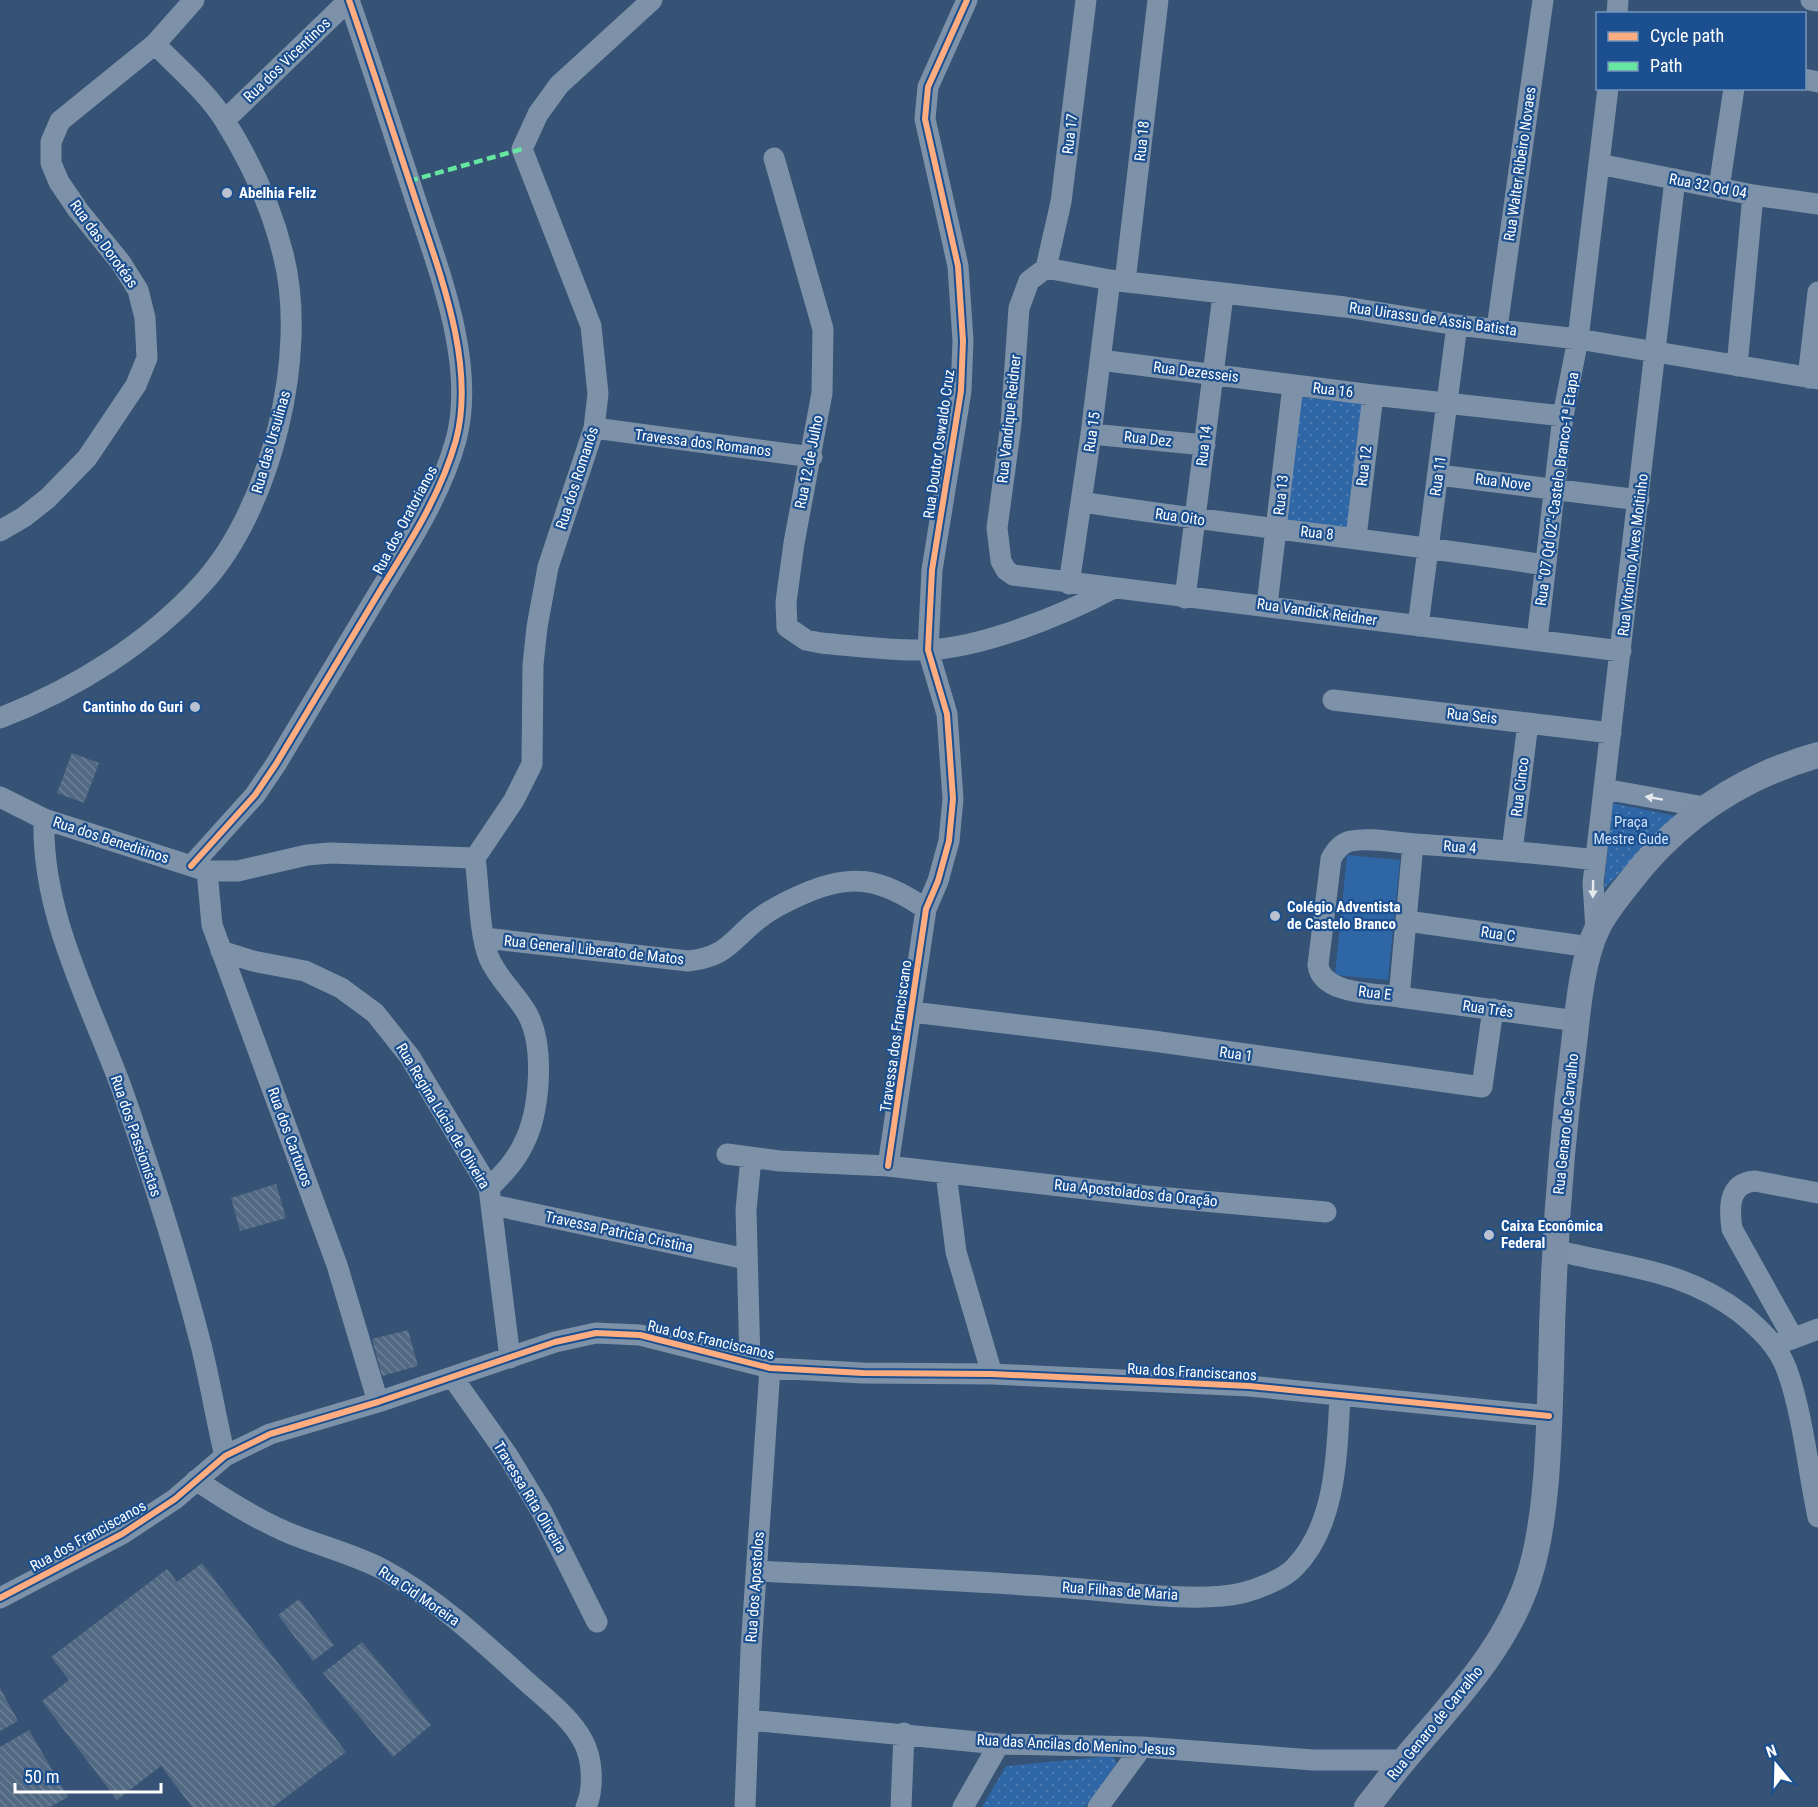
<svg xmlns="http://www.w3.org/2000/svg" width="1818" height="1807" font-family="'Roboto Condensed',sans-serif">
	<defs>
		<pattern id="park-dots" width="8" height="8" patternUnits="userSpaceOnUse" patternTransform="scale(1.5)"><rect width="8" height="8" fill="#2f66a5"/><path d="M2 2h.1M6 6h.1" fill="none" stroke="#4e7db2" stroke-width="1.8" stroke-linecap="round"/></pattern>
		<pattern id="building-back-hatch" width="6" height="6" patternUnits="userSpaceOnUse" patternTransform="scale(1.5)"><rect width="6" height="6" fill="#526984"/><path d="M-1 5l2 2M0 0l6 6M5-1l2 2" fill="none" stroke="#6c8096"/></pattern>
	</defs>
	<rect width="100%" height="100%" fill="#365274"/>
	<path fill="url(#park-dots)" d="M 1300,397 L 1363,403 L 1349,529 L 1286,523 Z
		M 1612,803 L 1676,816 L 1604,889 Z
		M 1113,1756 L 1117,1763 L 1085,1807 L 982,1807 L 1006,1766 Z"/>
	<path fill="#2f66a5" d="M 1347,855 L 1400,860 L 1388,980 L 1335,975 Z"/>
	<path fill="url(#building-back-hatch)" d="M 72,753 L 99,763 L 84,803 L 57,793 Z
		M 276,1184 L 286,1218 L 240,1231 L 231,1198 Z
		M 408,1330 L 418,1366 L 382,1376 L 372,1339 Z
		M 202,1563 L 346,1752 L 273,1807 L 192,1807 L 161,1766 L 117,1800 L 42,1701 L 69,1680 L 51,1657 L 167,1569 L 177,1582 Z
		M 299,1599 L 334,1645 L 313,1661 L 278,1615 Z
		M 362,1642 L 431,1725 L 393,1757 L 323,1673 Z
		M 0,1688 L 18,1721 L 0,1731 Z
		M 29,1730 L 68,1797 L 50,1807 L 0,1807 L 0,1747 Z"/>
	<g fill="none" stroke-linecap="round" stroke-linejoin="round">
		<path stroke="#7d92a8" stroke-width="21" d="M 1811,0 L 1818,1
			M 1617,14 L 1618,0
			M 1804,79 L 1818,82
			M 225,120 L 349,0
			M 774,158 L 823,329 L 822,393 L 794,543 L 786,602 L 787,627 L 806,640 L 821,643 C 856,646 892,651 926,650 C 982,648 1063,615 1112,589
			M 1599,164 L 1753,195 L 1818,204
			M 1719,188 L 1734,88
			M 1046,268 L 1029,281 L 1019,308 L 1011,424 L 997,528 L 1001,561 L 1006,570 L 1013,575 L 1621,651
			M 1046,268 L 1110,280 L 1345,307 L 1457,325 L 1578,339 L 1818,379
			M 1046,268 L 1061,202 L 1086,0
			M 1125,282 L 1158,0
			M 1497,328 L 1543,0
			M 1100,360 L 1373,395 L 1563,416
			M 1737,366 L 1753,195
			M 1808,378 L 1818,292
			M 594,428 L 812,457
			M 1091,434 L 1205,445
			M 1439,475 L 1639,500
			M 1082,502 C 1236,526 1391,541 1545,565
			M 0,531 L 24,517 L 48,498 L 87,458 L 136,385 L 147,358 L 145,318 L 138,290 L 121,263 L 78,210 L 59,182 L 51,163 L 51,142 L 60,121 L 155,44 L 194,0
			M 1356,537 L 1373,395
			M 1069,584 L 1091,434 L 1110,280
			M 1185,598 L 1223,295
			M 1267,605 L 1293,385
			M 1418,626 L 1457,325
			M 1537,640 L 1563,416 L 1578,339 L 1608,88
			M 1333,700 L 1611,733
			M 0,718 C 75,689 149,643 203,583 C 271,508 309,353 283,254 C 272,209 250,161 225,121 C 208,93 178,68 155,44
			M 1604,789 L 1704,807
			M 0,797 L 44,819 L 207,871 L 238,871 L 307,855 L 330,853 L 475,858
			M 44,819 C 41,915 91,1004 123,1092 C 152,1175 179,1259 201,1345 C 210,1381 216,1419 225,1456
			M 1413,844 L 1399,997 C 1376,993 1322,995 1318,965 L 1331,859 C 1335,851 1341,843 1351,841 C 1371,837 1396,843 1416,844 C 1476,848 1536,853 1596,860
			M 1512,851 L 1528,723
			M 475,858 L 514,800 L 532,764 L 533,665 L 537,627 L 548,567 L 594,428 L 598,394 L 591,326 L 522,149 L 538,114 L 559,85 L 652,0
			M 475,858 C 479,886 479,934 489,958 C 498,979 517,995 528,1015 C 545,1048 540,1113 523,1145 C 515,1162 502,1175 489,1188
			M 191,866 L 255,795 L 276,764 C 311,706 346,648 381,589 C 410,542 441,494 456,440 C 477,361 436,264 412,189 C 391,126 371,63 349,0
			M 207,871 L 212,925 L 337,1265 L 378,1402
			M 1407,921 L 1590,947
			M 1596,930 L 1593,883 L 1675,179
			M 484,938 L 688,961 C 726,957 730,942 757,920 C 771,909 785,902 801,895 C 852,872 881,878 926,909
			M 221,951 L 253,961 L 305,971 L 341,988 L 375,1013 L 410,1057 L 489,1188 L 510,1358
			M 1399,997 L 1577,1021
			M 912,1012 L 1153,1041 L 1482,1087 L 1493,1009
			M 727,1154 L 780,1161 L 888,1166 L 1147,1196 L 1326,1212
			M 888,1166 L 926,909 L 938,881 L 949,841 L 953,799 L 947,714 L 928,650 L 932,570 L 961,391 L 963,341 L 958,266 L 925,119 L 928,87 L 967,0
			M 946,1173 L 956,1252 L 992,1374
			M 493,1205 L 746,1259
			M 1555,1250 C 1625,1268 1682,1268 1742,1314 C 1761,1330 1778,1346 1787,1370 C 1803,1415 1808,1470 1818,1517
			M 1793,1338 L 1732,1229 C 1729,1208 1728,1183 1755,1181 L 1818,1193
			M 1781,1343 L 1818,1329
			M 750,1362 L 746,1210 L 751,1158
			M 453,1378 L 508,1456 L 542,1512 L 597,1622
			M 196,1480 C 224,1499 251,1516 282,1530 C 315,1545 352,1553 384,1570 C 437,1599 482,1641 527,1682 C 546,1699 571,1718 583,1741 C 593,1759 594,1789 586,1807
			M 757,1571 C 857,1576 957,1580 1056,1587 C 1109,1590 1193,1604 1242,1593 C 1258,1589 1284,1579 1295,1567 C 1337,1524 1337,1451 1340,1395
			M 0,1598 L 122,1534 L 175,1499 L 225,1456 L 270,1434 L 378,1402 L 555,1342 L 596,1333 L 640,1335 L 770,1368 L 863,1373 L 992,1374 L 1249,1386 L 1549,1416
			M 749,1720 L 999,1744 L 1142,1747 L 1313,1760 L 1404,1760
			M 745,1807 L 751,1649 L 770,1368
			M 901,1807 L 904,1733
			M 963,1807 L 999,1744
			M 1098,1807 L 1142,1747"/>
		<path stroke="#7d8ea7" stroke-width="26" d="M 1367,1807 C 1380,1791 1392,1774 1405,1759 C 1453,1702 1506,1649 1529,1577 C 1548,1518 1549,1431 1551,1369 C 1553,1260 1560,1152 1574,1044 C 1578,1009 1582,960 1597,929 C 1605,912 1617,898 1628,884 C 1677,819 1740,777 1818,755"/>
		<path stroke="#66e7a1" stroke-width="4.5" stroke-dasharray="9 4.5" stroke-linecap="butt" d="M 409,181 L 522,149"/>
		<g stroke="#1b4f8f" stroke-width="10">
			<path id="cycleway" d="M 191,866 L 255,795 L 276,764 C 311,706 346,648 381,589 C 410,542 441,494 456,440 C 477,361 436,264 412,189 C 391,126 371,63 349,0
				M 888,1166 L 926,909 L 938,881 L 949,841 L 953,799 L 947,714 L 928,650 L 932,570 L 961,391 L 963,341 L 958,266 L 925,119 L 928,87 L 967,0
				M 0,1598 L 122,1534 L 175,1499 L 225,1456 L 270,1434 L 378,1402 L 555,1342 L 596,1333 L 640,1335 L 770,1368 L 863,1373 L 992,1374 L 1249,1386 L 1549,1416"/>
		</g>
		<use href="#cycleway" stroke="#ffac80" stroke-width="6"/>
	</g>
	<defs><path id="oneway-solid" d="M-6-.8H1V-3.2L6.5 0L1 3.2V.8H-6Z" transform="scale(1.5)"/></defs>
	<g fill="#e5e9ee">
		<use href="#oneway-solid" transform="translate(1654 798) rotate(-170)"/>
		<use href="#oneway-solid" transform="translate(1593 889) rotate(91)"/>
	</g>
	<g fill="#b9c2ce" stroke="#1b4f8f" stroke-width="2">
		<circle cx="227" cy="193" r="6"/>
		<circle cx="195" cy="707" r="6"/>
		<circle cx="1275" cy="916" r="6"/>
		<circle cx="1489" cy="1235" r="6"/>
	</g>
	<g text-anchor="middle" stroke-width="4.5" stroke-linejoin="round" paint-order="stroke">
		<g font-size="15" fill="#fff" stroke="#1b4f8f">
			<text transform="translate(287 60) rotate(-44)" y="5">Rua dos Vicentinos</text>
			<text transform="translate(1070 134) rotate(-83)" y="5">Rua 17</text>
			<text transform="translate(1142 141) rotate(-84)" y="5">Rua 18</text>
			<text transform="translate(1520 164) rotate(-82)" y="5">Rua Walter Ribeiro Novaes</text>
			<text transform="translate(1708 186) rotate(11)" y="5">Rua 32 Qd 04</text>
			<text transform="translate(104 244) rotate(54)" y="5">Rua das Dorotéas</text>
			<text transform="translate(1433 319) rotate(8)" y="5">Rua Uirassu de Assis Batista</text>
			<text transform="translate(1196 372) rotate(7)" y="5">Rua Dezesseis</text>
			<text transform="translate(1333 390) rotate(7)" y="5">Rua 16</text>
			<text transform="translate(1009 419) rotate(-84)" y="5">Rua Vandique Reidner</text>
			<text transform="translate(1092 432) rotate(-82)" y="5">Rua 15</text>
			<text transform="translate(1148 439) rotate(6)" y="5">Rua Dez</text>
			<text transform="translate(271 442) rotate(-74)" y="5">Rua das Ursulinas</text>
			<text transform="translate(703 443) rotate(7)" y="5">Travessa dos Romanos</text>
			<text transform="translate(939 444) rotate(-82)" y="5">Rua Doutor Oswaldo Cruz</text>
			<text transform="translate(1204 446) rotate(-83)" y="5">Rua 14</text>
			<text transform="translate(809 462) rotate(-79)" y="5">Rua 12 de Julho</text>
			<text transform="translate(1364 466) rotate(-83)" y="5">Rua 12</text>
			<text transform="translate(1438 476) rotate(-82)" y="5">Rua 11</text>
			<text transform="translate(577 478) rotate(-72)" y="5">Rua dos Romanós</text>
			<text transform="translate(1503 482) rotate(7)" y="5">Rua Nove</text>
			<text transform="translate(1557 489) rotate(-82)" y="5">Rua "07 Qd 02"-Castelo Branco-1ª Etapa</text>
			<text transform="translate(1281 495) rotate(-84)" y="5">Rua 13</text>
			<text transform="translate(1180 517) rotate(8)" y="5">Rua Oito</text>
			<text transform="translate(405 520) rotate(-62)" y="5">Rua dos Oratorianos</text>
			<text transform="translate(1317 533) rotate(6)" y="5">Rua 8</text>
			<text transform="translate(1633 555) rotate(-83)" y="5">Rua Vitorino Alves Moitinho</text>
			<text transform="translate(1317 612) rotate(8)" y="5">Rua Vandick Reidner</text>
			<text transform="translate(1472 716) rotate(6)" y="5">Rua Seis</text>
			<text transform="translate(1520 787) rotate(-83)" y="5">Rua Cinco</text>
			<text transform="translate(111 840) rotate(18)" y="5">Rua dos Beneditinos</text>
			<text transform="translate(1460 847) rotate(4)" y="5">Rua 4</text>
			<text transform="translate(1498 934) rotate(8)" y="5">Rua C</text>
			<text transform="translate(594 950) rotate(6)" y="5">Rua General Liberato de Matos</text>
			<text transform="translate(1375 993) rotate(7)" y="5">Rua E</text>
			<text transform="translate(1488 1009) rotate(8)" y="5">Rua Três</text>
			<text transform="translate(896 1036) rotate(-82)" y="5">Travessa dos Franciscano</text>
			<text transform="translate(1236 1054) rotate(8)" y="5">Rua 1</text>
			<text transform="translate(443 1116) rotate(59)" y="5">Rua Regina Lúcia de Oliveira</text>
			<text transform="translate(1566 1124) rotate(-84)" y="5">Rua Genaro de Carvalho</text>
			<text transform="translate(136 1136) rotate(71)" y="5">Rua dos Passionistas</text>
			<text transform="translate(290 1137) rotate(70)" y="5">Rua dos Cartuxos</text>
			<text transform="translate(1136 1193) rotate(6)" y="5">Rua Apostolados da Oração</text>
			<text transform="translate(619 1232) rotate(12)" y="5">Travessa Patricia Cristina</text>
			<text transform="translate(711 1340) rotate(13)" y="5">Rua dos Franciscanos</text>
			<text transform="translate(1192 1372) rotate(3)" y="5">Rua dos Franciscanos</text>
			<text transform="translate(530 1497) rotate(59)" y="5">Travessa Rita Oliveira</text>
			<text transform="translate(88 1536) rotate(-29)" y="5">Rua dos Franciscanos</text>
			<text transform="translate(755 1587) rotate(-86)" y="5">Rua dos Apostolos</text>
			<text transform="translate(1120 1591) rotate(4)" y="5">Rua Filhas de Maria</text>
			<text transform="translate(419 1596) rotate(34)" y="5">Rua Cid Moreira</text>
			<text transform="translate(1435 1723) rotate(-51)" y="5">Rua Genaro de Carvalho</text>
			<text transform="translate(1076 1745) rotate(3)" y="5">Rua das Ancilas do Menino Jesus</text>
		</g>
		<g font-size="15" font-weight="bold" fill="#fff" stroke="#1b4f8f" text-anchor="start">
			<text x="239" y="198">Abelhia Feliz</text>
			<text x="183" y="712" text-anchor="end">Cantinho do Guri</text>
			<text x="1287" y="912">Colégio Adventista<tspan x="1287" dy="17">de Castelo Branco</tspan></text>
			<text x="1501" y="1231">Caixa Econômica<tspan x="1501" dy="17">Federal</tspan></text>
		</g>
		<g font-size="15" fill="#cfe3fa" stroke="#1b4f8f">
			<text x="1631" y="827">Praça<tspan x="1631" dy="17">Mestre Gude</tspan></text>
		</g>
	</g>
	<rect x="1596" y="12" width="210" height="78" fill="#1b4f8f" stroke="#7695bc" stroke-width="1.5"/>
	<rect x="1608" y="32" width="30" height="9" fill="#ffac80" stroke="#7695bc" stroke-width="1.5"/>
	<text x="1650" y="42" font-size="18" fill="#ffffff">Cycle path</text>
	<rect x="1608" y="62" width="30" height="9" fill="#66e7a1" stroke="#7695bc" stroke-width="1.5"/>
	<text x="1650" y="72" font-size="18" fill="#ffffff">Path</text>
	<g transform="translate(1776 1765) rotate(341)" stroke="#1b4f8f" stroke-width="4.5" paint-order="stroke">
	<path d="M0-4.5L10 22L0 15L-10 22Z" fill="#ffffff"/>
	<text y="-9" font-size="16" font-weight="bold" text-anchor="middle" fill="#ffffff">N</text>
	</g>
	<path d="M15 1783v9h146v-9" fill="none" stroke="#ffffff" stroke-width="3"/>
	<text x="24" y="1783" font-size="18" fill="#ffffff" stroke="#1b4f8f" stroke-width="4.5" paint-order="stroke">50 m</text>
</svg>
